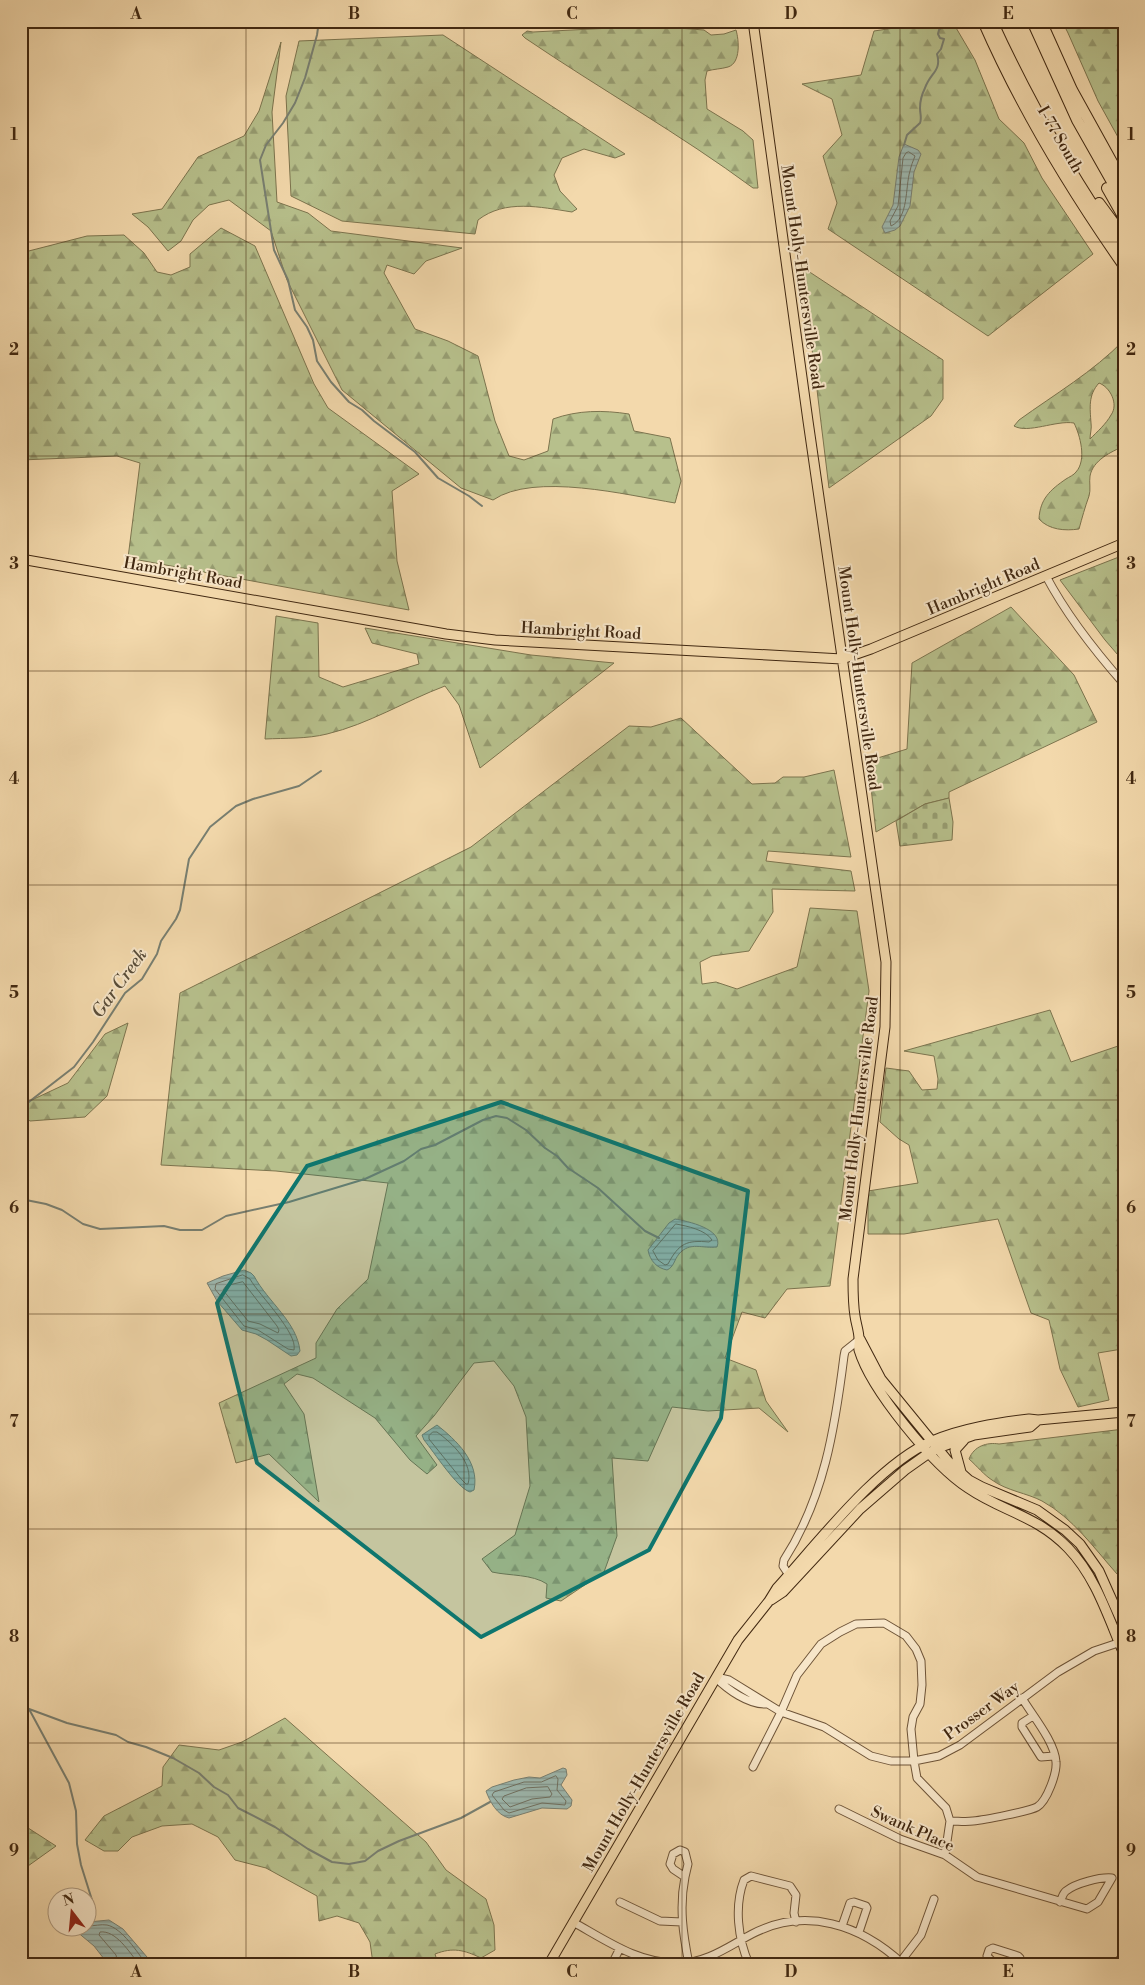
<svg xmlns="http://www.w3.org/2000/svg" width="1145" height="1985" font-family="'Libre Bodoni',serif">
	<defs>
		<pattern id="forest-firs" width="22" height="20" patternUnits="userSpaceOnUse" patternTransform="scale(1.25)"><rect width="22" height="20" fill="#b7c08c"/><path d="M5 1l3.5 6h-7zM16 11l3.5 6h-7z" fill="#969c71"/></pattern>
		<pattern id="cemetery-stones" width="16" height="16" patternUnits="userSpaceOnUse" patternTransform="scale(1.25)"><rect width="16" height="16" fill="#b7c08c"/><path d="M2 7V4a2 2 0 0 1 4 0v3zM10 15v-3a2 2 0 0 1 4 0v3z" fill="#969c71"/></pattern>
		<pattern id="water-rules" width="6" height="5" patternUnits="userSpaceOnUse" patternTransform="scale(1.25)"><rect width="6" height="5" fill="#9db9b1"/><path d="M0 2.5h6" fill="none" stroke="#82968f"/></pattern>
	</defs>
	<rect width="100%" height="100%" fill="#f3d9ac"/>
	<filter id="stains"><feTurbulence type="fractalNoise" baseFrequency=".004" numOctaves="4"/><feColorMatrix values="0 0 0 0 .2 0 0 0 0 .09 0 0 0 0 .02 0 0 0 .5 -.17"/></filter>
	<radialGradient id="worn" r=".72"><stop offset=".6" stop-color="#630" stop-opacity="0"/><stop offset="1" stop-color="#630" stop-opacity=".3"/></radialGradient>
	<path fill="url(#forest-firs)" stroke="#7c744e" fill-rule="evenodd" d="M 942,21 L 952,21 L 975,60 L 999,119 L 1024,143 L 1042,178 L 1093,254 L 988,336 L 828,229 L 837,203 L 823,156 L 842,135 L 832,99 L 802,84 L 861,75 L 874,31 Z
		M 1070,22 L 1124,22 L 1124,148 L 1098,101 L 1068,33 L 1064,25 Z
		M 651,26 L 704,30 L 711,35 L 724,34 L 736,30 C 739,40 741,63 728,67 C 721,69 714,69 707,71 L 705,80 L 707,109 L 743,131 L 753,140 L 758,188 L 753,188 C 680,134 600,89 525,38 L 522,35 L 527,31 L 533,32 Z
		M 443,35 L 625,154 L 615,158 L 584,149 L 562,158 L 554,175 L 560,191 L 577,209 L 572,212 C 540,207 505,199 478,220 L 475,234 L 342,221 L 291,196 L 286,96 L 299,41 Z
		M 281,42 L 272,112 L 277,202 L 308,213 L 331,231 L 462,248 L 426,261 L 414,274 L 387,265 L 384,273 L 415,329 L 448,341 L 478,356 L 495,421 L 509,456 L 524,460 L 548,451 L 553,419 C 578,410 603,410 629,414 L 634,431 L 670,438 L 681,481 L 675,503 C 627,495 534,472 493,500 L 461,488 L 342,390 L 287,280 L 271,231 L 229,200 L 209,205 L 193,220 L 181,241 L 168,251 L 148,227 L 132,214 L 162,209 L 198,157 L 244,136 L 259,111 Z
		M 221,228 L 255,246 L 314,384 L 328,408 L 419,474 L 392,491 L 397,561 L 409,610 L 128,558 L 140,463 L 117,456 L 21,460 L 21,253 L 87,236 L 124,235 L 144,253 L 157,272 L 171,275 L 190,267 L 190,254 Z
		M 802,267 L 943,360 L 943,399 L 931,416 L 829,488 Z
		M 1124,340 L 1124,446 C 1111,452 1093,460 1090,476 C 1089,482 1091,490 1089,496 C 1085,507 1082,518 1079,529 C 1065,531 1049,530 1039,519 C 1040,499 1050,490 1066,479 C 1069,477 1074,475 1076,472 C 1087,460 1080,435 1074,423 C 1056,420 1028,434 1014,426 L 1019,420 C 1055,394 1093,372 1124,340 ZM 1099,383 C 1110,387 1119,404 1111,415 C 1106,424 1097,432 1090,439 C 1090,434 1092,428 1091,423 C 1090,408 1088,395 1099,383 Z
		M 1124,555 L 1124,662 L 1105,640 L 1060,580 Z
		M 1011,607 L 1074,675 L 1097,722 L 949,792 L 949,798 L 925,804 L 876,832 L 868,761 L 907,749 L 912,663 Z
		M 276,616 L 318,623 L 319,677 L 343,687 L 419,664 L 417,654 L 372,643 L 365,628 L 531,655 L 614,663 L 480,768 L 459,705 L 445,686 C 405,701 369,724 327,734 C 307,739 285,738 265,739 Z
		M 681,718 L 752,784 L 775,783 L 783,777 L 804,777 L 834,770 L 851,857 L 768,851 L 766,861 L 851,871 L 855,891 L 772,889 L 773,912 L 749,951 L 712,956 L 700,962 L 702,984 L 716,982 L 737,989 L 797,967 L 810,908 L 857,911 L 869,991 L 830,1286 L 787,1289 L 765,1318 L 742,1312 L 725,1358 L 756,1370 L 766,1401 L 788,1432 L 759,1408 L 708,1411 L 672,1407 L 648,1461 L 612,1458 L 617,1536 L 604,1572 L 561,1601 L 546,1598 L 547,1584 C 532,1574 510,1576 492,1572 L 482,1559 L 515,1535 L 530,1486 L 526,1417 L 514,1386 L 494,1361 L 474,1363 L 434,1416 L 416,1436 L 437,1465 L 427,1474 L 410,1460 L 375,1418 L 313,1378 L 297,1374 L 284,1384 L 304,1414 L 319,1502 L 269,1454 L 236,1463 L 219,1403 L 316,1358 L 316,1343 L 337,1309 L 368,1279 L 388,1183 L 276,1171 L 161,1165 L 180,993 L 471,847 L 629,726 L 651,727 Z
		M 1050,1010 L 1071,1062 L 1124,1044 L 1124,1351 L 1122,1349 L 1098,1353 L 1109,1400 L 1078,1407 L 1060,1369 L 1049,1320 L 1031,1313 L 998,1219 L 904,1234 L 868,1234 L 868,1191 L 918,1183 L 909,1145 L 899,1139 L 880,1122 L 886,1068 L 909,1071 L 922,1090 L 937,1089 L 938,1079 L 934,1056 L 904,1051 Z
		M 128,1023 L 107,1096 L 85,1117 L 30,1121 L 21,1114 L 21,1105 L 68,1083 L 105,1034 Z
		M 1124,1429 L 1124,1577 L 1117,1574 C 1094,1548 1073,1518 1042,1501 C 1027,1493 1007,1491 992,1480 C 984,1475 977,1466 969,1459 C 974,1446 987,1442 999,1444 Z
		M 285,1718 L 426,1842 L 446,1870 L 486,1899 L 494,1925 L 495,1950 L 481,1958 C 464,1950 453,1947 435,1954 L 438,1964 L 373,1964 L 370,1942 L 359,1923 L 337,1916 L 319,1921 L 317,1896 L 266,1868 L 235,1860 L 218,1837 L 192,1824 L 162,1826 L 132,1837 L 118,1851 L 104,1851 L 85,1840 L 104,1816 L 162,1786 L 163,1767 L 179,1745 L 219,1750 L 242,1742 Z
		M 21,1822 L 22,1824 L 56,1846 L 21,1871 Z"/>
	<path fill="url(#cemetery-stones)" stroke="#7c744e" d="M 949,798 L 953,822 L 952,840 L 900,846 L 896,821 L 925,804 Z"/>
	<path fill="url(#water-rules)" stroke="#787f71" d="M 904,144 L 918,150 L 921,154 L 914,172 L 910,206 L 900,226 L 895,230 L 885,233 L 882,227 L 893,205 L 899,157 Z
		M 675,1219 C 687,1221 724,1229 717,1247 C 703,1249 690,1241 679,1254 C 674,1260 674,1267 667,1270 C 657,1268 650,1261 648,1250 L 669,1223 Z
		M 244,1270 L 251,1273 L 254,1276 C 268,1302 297,1322 300,1351 L 297,1355 L 291,1356 L 267,1340 L 256,1334 L 242,1330 L 217,1301 L 207,1283 L 223,1276 Z
		M 437,1425 C 456,1440 480,1462 474,1490 L 470,1492 C 457,1488 434,1452 424,1440 L 422,1435 Z
		M 563,1768 L 566,1769 L 567,1775 L 561,1785 L 572,1800 L 571,1806 L 567,1809 L 542,1808 L 509,1818 C 497,1815 490,1802 486,1791 L 492,1787 L 514,1780 L 529,1777 L 540,1778 Z
		M 109,1920 L 123,1929 L 153,1964 L 108,1964 L 94,1946 L 76,1931 L 76,1928 L 88,1928 L 88,1922 Z"/>
	<g fill="none" stroke-linecap="round" stroke-linejoin="round">
		<path stroke="#6f7061" stroke-width="1" d="M 909,152 L 915,156 C 913,161 911,166 910,171 C 905,187 909,218 891,226 L 890,221 L 898,206 L 903,158 L 906,153 Z
			M 676,1224 C 687,1226 706,1230 712,1240 L 709,1242 C 687,1240 679,1243 668,1264 L 665,1265 L 658,1260 L 653,1251 Z
			M 243,1275 L 250,1279 C 259,1295 298,1333 294,1350 L 288,1349 L 258,1330 L 244,1326 L 215,1289 L 216,1284 Z
			M 243,1282 L 277,1326 L 279,1330 L 278,1333 L 260,1324 L 248,1321 L 223,1290 L 226,1286 Z
			M 433,1432 L 437,1432 C 452,1443 474,1463 468,1484 L 466,1484 L 462,1480 L 429,1439 L 429,1436 Z
			M 556,1776 L 558,1779 L 557,1790 L 566,1801 L 565,1805 L 542,1803 L 509,1813 L 504,1810 L 492,1795 L 494,1792 L 524,1782 L 541,1782 Z
			M 548,1787 L 552,1794 L 550,1797 L 532,1799 L 510,1807 L 502,1799 L 504,1796 L 526,1788 Z
			M 88,1926 C 94,1926 101,1924 107,1925 C 122,1928 138,1953 146,1964
			M 118,1964 L 116,1955 L 99,1935 L 100,1932 C 116,1930 129,1952 139,1964"/>
		<path stroke="#787f71" stroke-width="2" d="M 319,21 L 317,35 L 305,78 L 295,103 L 283,123 L 266,145 L 260,160 L 274,250 L 288,280 L 295,310 L 307,327 L 313,340 L 317,361 L 331,382 L 349,402 L 362,410 L 374,421 L 415,452 L 438,478 L 469,496 L 482,506
			M 904,145 L 907,135 L 920,123 C 922,118 920,114 920,108 C 920,101 922,94 925,88 C 930,73 942,71 937,54 L 941,49 L 944,39 L 940,38 L 938,34 L 939,30 L 943,26 L 943,21
			M 21,1108 L 74,1067 L 93,1042 L 125,993 L 142,979 L 157,954 L 161,941 L 176,919 L 180,910 L 189,859 L 210,827 L 236,806 L 253,799 L 299,786 L 321,771
			M 21,1199 L 46,1204 L 62,1210 L 83,1224 L 100,1229 L 164,1226 L 180,1230 L 202,1230 L 226,1216 L 289,1202 L 365,1179 L 404,1161 L 421,1149 L 435,1145 L 483,1120 L 496,1116 L 507,1118 L 526,1130 L 545,1148 L 557,1156 L 568,1168 L 598,1188 L 645,1231 L 659,1238
			M 21,1706 L 67,1723 L 116,1735 L 128,1742 L 146,1747 L 173,1758 L 199,1773 L 214,1787 L 228,1795 L 238,1808 L 275,1827 L 308,1849 L 332,1862 L 349,1864 L 365,1861 L 378,1851 L 399,1841 L 461,1818 L 490,1802
			M 29,1709 L 69,1783 L 76,1811 L 77,1844 L 81,1865 L 92,1900"/>
		<g stroke="#6e5438" stroke-width="9">
			<path id="minor" d="M 1046,576 C 1067,616 1094,650 1124,684
				M 789,1575 L 783,1566 L 784,1560 C 824,1498 835,1428 844,1356 L 845,1351 L 860,1339
				M 716,1677 L 729,1680 L 781,1712 L 824,1727 L 871,1756 L 891,1761 L 914,1761 L 939,1756 L 960,1745 L 1058,1672 L 1094,1651 L 1124,1641
				M 716,1678 C 728,1690 748,1704 765,1704
				M 1033,1716 L 1022,1723 L 1022,1727 L 1041,1757 L 1054,1756
				M 753,1767 L 781,1712 L 797,1675 L 821,1644 L 840,1632 L 856,1624 L 884,1623 L 906,1636 L 916,1649 L 921,1661 L 922,1685 L 920,1704 L 913,1717 L 911,1729 L 914,1761 L 917,1778 L 946,1808 L 950,1821 L 945,1855
				M 839,1809 L 900,1839 L 945,1855 L 977,1877 L 1087,1909 L 1098,1902 L 1112,1878 C 1100,1877 1076,1883 1066,1891 C 1063,1893 1062,1898 1060,1902
				M 950,1821 C 958,1821 966,1822 973,1821 C 984,1820 1030,1811 1037,1807 C 1047,1801 1057,1773 1056,1762 C 1055,1742 1032,1715 1022,1698
				M 680,1850 L 685,1852 L 688,1864 L 685,1877 L 673,1869 L 670,1864 L 673,1854 Z
				M 685,1877 C 679,1907 683,1934 689,1964
				M 620,1902 L 660,1921 L 682,1922
				M 573,1922 C 607,1941 639,1964 679,1963 C 707,1963 729,1946 752,1934 C 806,1906 861,1925 903,1964
				M 842,1926 L 850,1903 L 854,1902 L 866,1906 L 867,1908 L 859,1932
				M 901,1961 L 921,1935 L 934,1899
				M 612,1964 L 620,1948
				M 749,1964 C 738,1939 734,1906 744,1880 L 751,1876 L 790,1886 L 796,1895 L 794,1913 L 796,1922
				M 995,1964 L 987,1956 L 989,1950 L 993,1948 L 1018,1956 L 1020,1958 L 1021,1964"/>
		</g>
		<g stroke="#412811" stroke-width="11">
			<path id="major" d="M 753,21 L 808,421 L 886,962 L 885,1027 L 853,1279 C 853,1291 853,1304 855,1316 C 856,1324 859,1331 859,1339 C 860,1343 858,1346 859,1350 C 871,1390 933,1465 968,1488 C 1003,1512 1036,1515 1068,1548 C 1096,1577 1108,1617 1124,1654
				M 21,559 L 446,634 L 495,640 L 842,659 L 871,649 L 1124,543
				M 860,1339 L 881,1379 L 948,1461 L 969,1480 L 982,1487 L 1037,1510 L 1065,1530 L 1080,1544 L 1099,1571 L 1124,1627
				M 961,1472 L 955,1450 L 964,1440
				M 771,1600 L 783,1592 L 860,1509 L 905,1470 L 929,1453 L 938,1448 L 974,1435 L 1030,1427 L 1038,1420
				M 549,1964 L 738,1640 L 769,1601 L 777,1588 C 818,1543 877,1465 932,1441 C 963,1428 996,1423 1029,1419 L 1038,1420 L 1124,1412"/>
		</g>
		<g stroke="#412811" stroke-width="12">
			<path id="highway" d="M 983,21 C 1021,108 1070,189 1124,266
				M 992,21 C 1029,102 1073,179 1124,252
				M 1032,21 L 1077,120 L 1124,203
				M 1041,21 L 1072,90 L 1124,184
				M 1107,188 L 1124,218
				M 1099,203 L 1124,237
				M 1119,1964 L 1124,1956"/>
		</g>
		<use href="#minor" stroke="#f7e6c9" stroke-width="7"/>
		<use href="#major" stroke="#f3d9ac" stroke-width="9"/>
		<use href="#highway" stroke="#f3d9ac" stroke-width="10"/>
	</g>
	<path fill="#0f766e" fill-opacity="0.2" stroke="#0f766e" stroke-width="4" stroke-linejoin="round" d="M 501,1102 L 748,1191 L 721,1418 L 649,1550 L 481,1637 L 257,1463 L 217,1303 L 307,1166 Z"/>
	<path fill="none" stroke="#412811" stroke-width="1" stroke-opacity="0.55" d="M 246,21 L 246,1964M 464,21 L 464,1964M 682,21 L 682,1964M 900,21 L 900,1964M 21,242 L 1124,242M 21,456 L 1124,456M 21,671 L 1124,671M 21,885 L 1124,885M 21,1100 L 1124,1100M 21,1314 L 1124,1314M 21,1529 L 1124,1529M 21,1743 L 1124,1743"/>
	<g text-anchor="middle" stroke-width="4" stroke-linejoin="round" paint-order="stroke">
		<g font-size="16" fill="#412811" stroke="#f7e6c9">
			<text transform="translate(1061 139) rotate(60)" y="6">I-77 South</text>
			<text transform="translate(803 277) rotate(82)" y="6">Mount Holly-Huntersville Road</text>
			<text transform="translate(183 572) rotate(10)" y="6">Hambright Road</text>
			<text transform="translate(983 586) rotate(-23)" y="6">Hambright Road</text>
			<text transform="translate(581 630) rotate(3)" y="6">Hambright Road</text>
			<text transform="translate(860 678) rotate(82)" y="6">Mount Holly-Huntersville Road</text>
			<text transform="translate(858 1109) rotate(-83)" y="6">Mount Holly-Huntersville Road</text>
			<text transform="translate(981 1710) rotate(-36)" y="6">Prosser Way</text>
			<text transform="translate(643 1772) rotate(-60)" y="6">Mount Holly-Huntersville Road</text>
			<text transform="translate(913 1828) rotate(24)" y="6">Swank Place</text>
		</g>
		<g font-size="18" font-style="italic" fill="#584c39" stroke="#f7e6c9">
			<text transform="translate(119 983) rotate(-54)" y="6">Gar Creek</text>
		</g>
	</g>
	<rect width="1145" height="1985" fill="none" stroke="#f3d9ac" stroke-width="55"/>
	<g transform="translate(72 1912) rotate(344)"><circle r="24" fill="#f7e6c9" stroke="#ae9a7f"/>
	<path d="M0-4L9 19L0 12L-9 19Z" fill="#8f2418"/>
	<text y="-8" font-size="14" font-weight="bold" text-anchor="middle" fill="#412811">N</text>
	</g>
	<rect x="28" y="28" width="1090" height="1930" fill="none" stroke="#412811" stroke-width="2"/>
	<g font-size="16" text-anchor="middle" font-weight="bold" fill="#412811">
		<text x="136" y="19">A</text>
		<text x="354" y="19">B</text>
		<text x="572" y="19">C</text>
		<text x="791" y="19">D</text>
		<text x="1008" y="19">E</text>
		<text x="14" y="140">1</text>
		<text x="1131" y="140">1</text>
		<text x="14" y="355">2</text>
		<text x="1131" y="355">2</text>
		<text x="14" y="569">3</text>
		<text x="1131" y="569">3</text>
		<text x="14" y="784">4</text>
		<text x="1131" y="784">4</text>
		<text x="14" y="998">5</text>
		<text x="1131" y="998">5</text>
		<text x="14" y="1213">6</text>
		<text x="1131" y="1213">6</text>
		<text x="14" y="1427">7</text>
		<text x="1131" y="1427">7</text>
		<text x="14" y="1642">8</text>
		<text x="1131" y="1642">8</text>
		<text x="14" y="1856">9</text>
		<text x="1131" y="1856">9</text>
		<text x="136" y="1977">A</text>
		<text x="354" y="1977">B</text>
		<text x="572" y="1977">C</text>
		<text x="791" y="1977">D</text>
		<text x="1008" y="1977">E</text>
	</g>
	<rect width="100%" height="100%" filter="url(#stains)"/>
	<rect width="100%" height="100%" fill="url(#worn)"/>
</svg>
